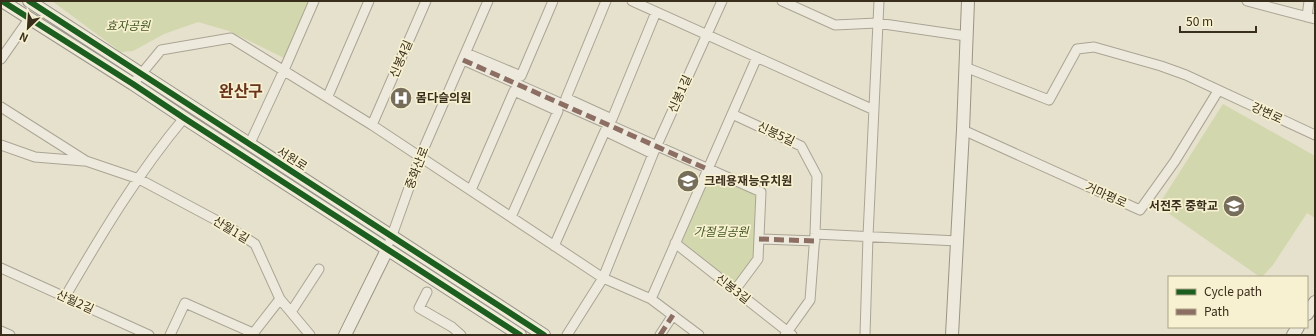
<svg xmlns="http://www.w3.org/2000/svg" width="1316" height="336" font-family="Georgia,'Noto Sans KR',serif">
	<rect width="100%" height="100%" fill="#e6e1cc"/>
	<path fill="#d2d7ad" d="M 52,1 L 311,1 L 284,58 L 229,31 L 198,22 L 164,34 L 133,51 L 121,52 Z
		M 1223,104 L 1315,156 L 1315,218 L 1307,213 L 1273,265 L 1262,277 L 1260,277 L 1158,206 Z
		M 707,169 L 761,192 L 758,259 L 735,290 L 675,243 Z"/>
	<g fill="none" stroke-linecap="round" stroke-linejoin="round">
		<g stroke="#aaa495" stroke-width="11">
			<path id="street" d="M 606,1 L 566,98 L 612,119 L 656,12
				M 632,1 L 874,110
				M 782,1 L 835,25 L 877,23 L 966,36
				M 1247,1 L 1315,19
				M 1307,17 L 1309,1
				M 466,53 L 521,76 L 553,1
				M 1,59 L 29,19
				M 463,60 L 761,192 L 758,259 L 735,290
				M 965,67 L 1049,100 L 1077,49 L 1094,47 L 1161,66 L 1186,75 L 1315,135
				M 133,84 L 161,50 L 231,38 L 372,125 L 603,278 L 651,299 L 699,335
				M 328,96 L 369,1
				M 1,107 L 86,161 L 139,179 L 227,226 L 255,244 L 280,299 L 310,335
				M 732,114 L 801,146 L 817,176 L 815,234 L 810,300 L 785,335
				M 372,125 L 426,1
				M 963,130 L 1140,210 L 1175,161 L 1218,91
				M 251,141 L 284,70 L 314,1
				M 1,145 L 35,157 L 84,161
				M 471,190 L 514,91 L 558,111 L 511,217
				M 815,234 L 958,241
				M 759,239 L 815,241
				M 390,241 L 420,157 L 488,1
				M 675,243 L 792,335
				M 554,246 L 605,131 L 653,154
				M 1,268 L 149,335
				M 427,292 L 419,308 L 452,327 L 461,335
				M 65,297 C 101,235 138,173 184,118
				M 651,299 L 757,57
				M 291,312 L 319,269
				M 1,331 L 10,335
				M 170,335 L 185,303 L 253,333
				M 252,335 L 280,299
				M 567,335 L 603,278 L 653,154 L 722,1
				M 660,335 L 673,315
				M 865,335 L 868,236 L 879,1"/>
		</g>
		<g stroke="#9a9485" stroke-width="14">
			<path id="secondary" d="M 2,1 L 133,84 L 184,118 L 520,335
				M 29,1 L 544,335
				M 1307,314 L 1315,302
				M 345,335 L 387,250
				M 952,335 L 963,130 L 968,1
				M 1293,335 L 1298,327"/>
		</g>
		<use href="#street" stroke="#edeadd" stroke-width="9"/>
		<use href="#secondary" stroke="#edeadd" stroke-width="12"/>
		<path stroke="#8d6e63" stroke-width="5" stroke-dasharray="10 5" stroke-linecap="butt" d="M 463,60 L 707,169
			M 759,239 L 815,241
			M 660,335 L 673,315"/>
		<g stroke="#f7f1d1" stroke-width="8">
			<path id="cycleway" d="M 2,1 L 133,84 L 184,118 L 520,335
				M 29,1 L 544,335"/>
		</g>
		<use href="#cycleway" stroke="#1b5e20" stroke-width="6"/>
	</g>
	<defs>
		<g id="hospital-disc" transform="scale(1.15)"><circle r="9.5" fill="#766d5a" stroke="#f7f1d1"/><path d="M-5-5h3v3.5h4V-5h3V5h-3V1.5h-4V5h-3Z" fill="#fff"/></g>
		<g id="school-disc" transform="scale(1.15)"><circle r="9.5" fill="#766d5a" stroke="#f7f1d1"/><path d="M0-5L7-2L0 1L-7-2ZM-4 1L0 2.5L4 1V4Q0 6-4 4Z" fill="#fff"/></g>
	</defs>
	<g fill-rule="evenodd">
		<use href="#hospital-disc" x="401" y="98"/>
		<use href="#school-disc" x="688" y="181"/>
		<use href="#school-disc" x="1234" y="206"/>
	</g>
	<g text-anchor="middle" stroke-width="3.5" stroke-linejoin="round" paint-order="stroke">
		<g font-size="12" font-style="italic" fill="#435722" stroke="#f7f1d1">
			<text x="128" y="30">효자공원</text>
			<text x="721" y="236">가절길공원</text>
		</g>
		<g font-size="12" fill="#392e1c" stroke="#f7f1d1">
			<text transform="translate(401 59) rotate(-67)" y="4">신봉4길</text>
			<text transform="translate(680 94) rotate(-66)" y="4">신봉1길</text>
			<text transform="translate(1267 113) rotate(25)" y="4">강변로</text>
			<text transform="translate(776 134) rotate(25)" y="4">신봉5길</text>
			<text transform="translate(292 159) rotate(33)" y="4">서원로</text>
			<text transform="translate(417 168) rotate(-69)" y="4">중화산로</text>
			<text transform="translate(1106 195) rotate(24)" y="4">거마평로</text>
			<text transform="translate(231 230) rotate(31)" y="4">산월1길</text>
			<text transform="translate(733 289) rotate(38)" y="4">신봉3길</text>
			<text transform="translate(75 302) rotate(24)" y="4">산월2길</text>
		</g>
		<g font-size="12" font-weight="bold" fill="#392e1c" stroke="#f7f1d1" text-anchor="start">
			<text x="416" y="102">몸다슬의원</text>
			<text x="704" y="185">크레용재능유치원</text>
			<text x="1218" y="210" text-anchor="end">서전주 중학교</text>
		</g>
		<g font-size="16" font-weight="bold" fill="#68331a" stroke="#f7f1d1">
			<text x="241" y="97">완산구</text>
		</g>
	</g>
	<rect width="1316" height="336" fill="none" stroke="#392e1c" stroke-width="4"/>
	<rect x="1168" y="276" width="140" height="52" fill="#f7f1d1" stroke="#aba389"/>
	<rect x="1176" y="289" width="20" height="6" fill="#1b5e20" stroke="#aba389"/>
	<text x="1204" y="296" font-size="12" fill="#392e1c">Cycle path</text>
	<rect x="1176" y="309" width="20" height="6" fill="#8d6e63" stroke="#aba389"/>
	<text x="1204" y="316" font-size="12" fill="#392e1c">Path</text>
	<g transform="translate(28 28) rotate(205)" stroke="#f7f1d1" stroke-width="3" paint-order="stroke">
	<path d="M0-3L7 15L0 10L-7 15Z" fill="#392e1c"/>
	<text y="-6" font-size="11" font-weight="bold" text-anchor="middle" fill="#392e1c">N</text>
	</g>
	<path d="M1180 26v6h76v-6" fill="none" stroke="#392e1c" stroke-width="2"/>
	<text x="1186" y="26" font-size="12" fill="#392e1c" stroke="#f7f1d1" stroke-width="3" paint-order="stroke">50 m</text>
</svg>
